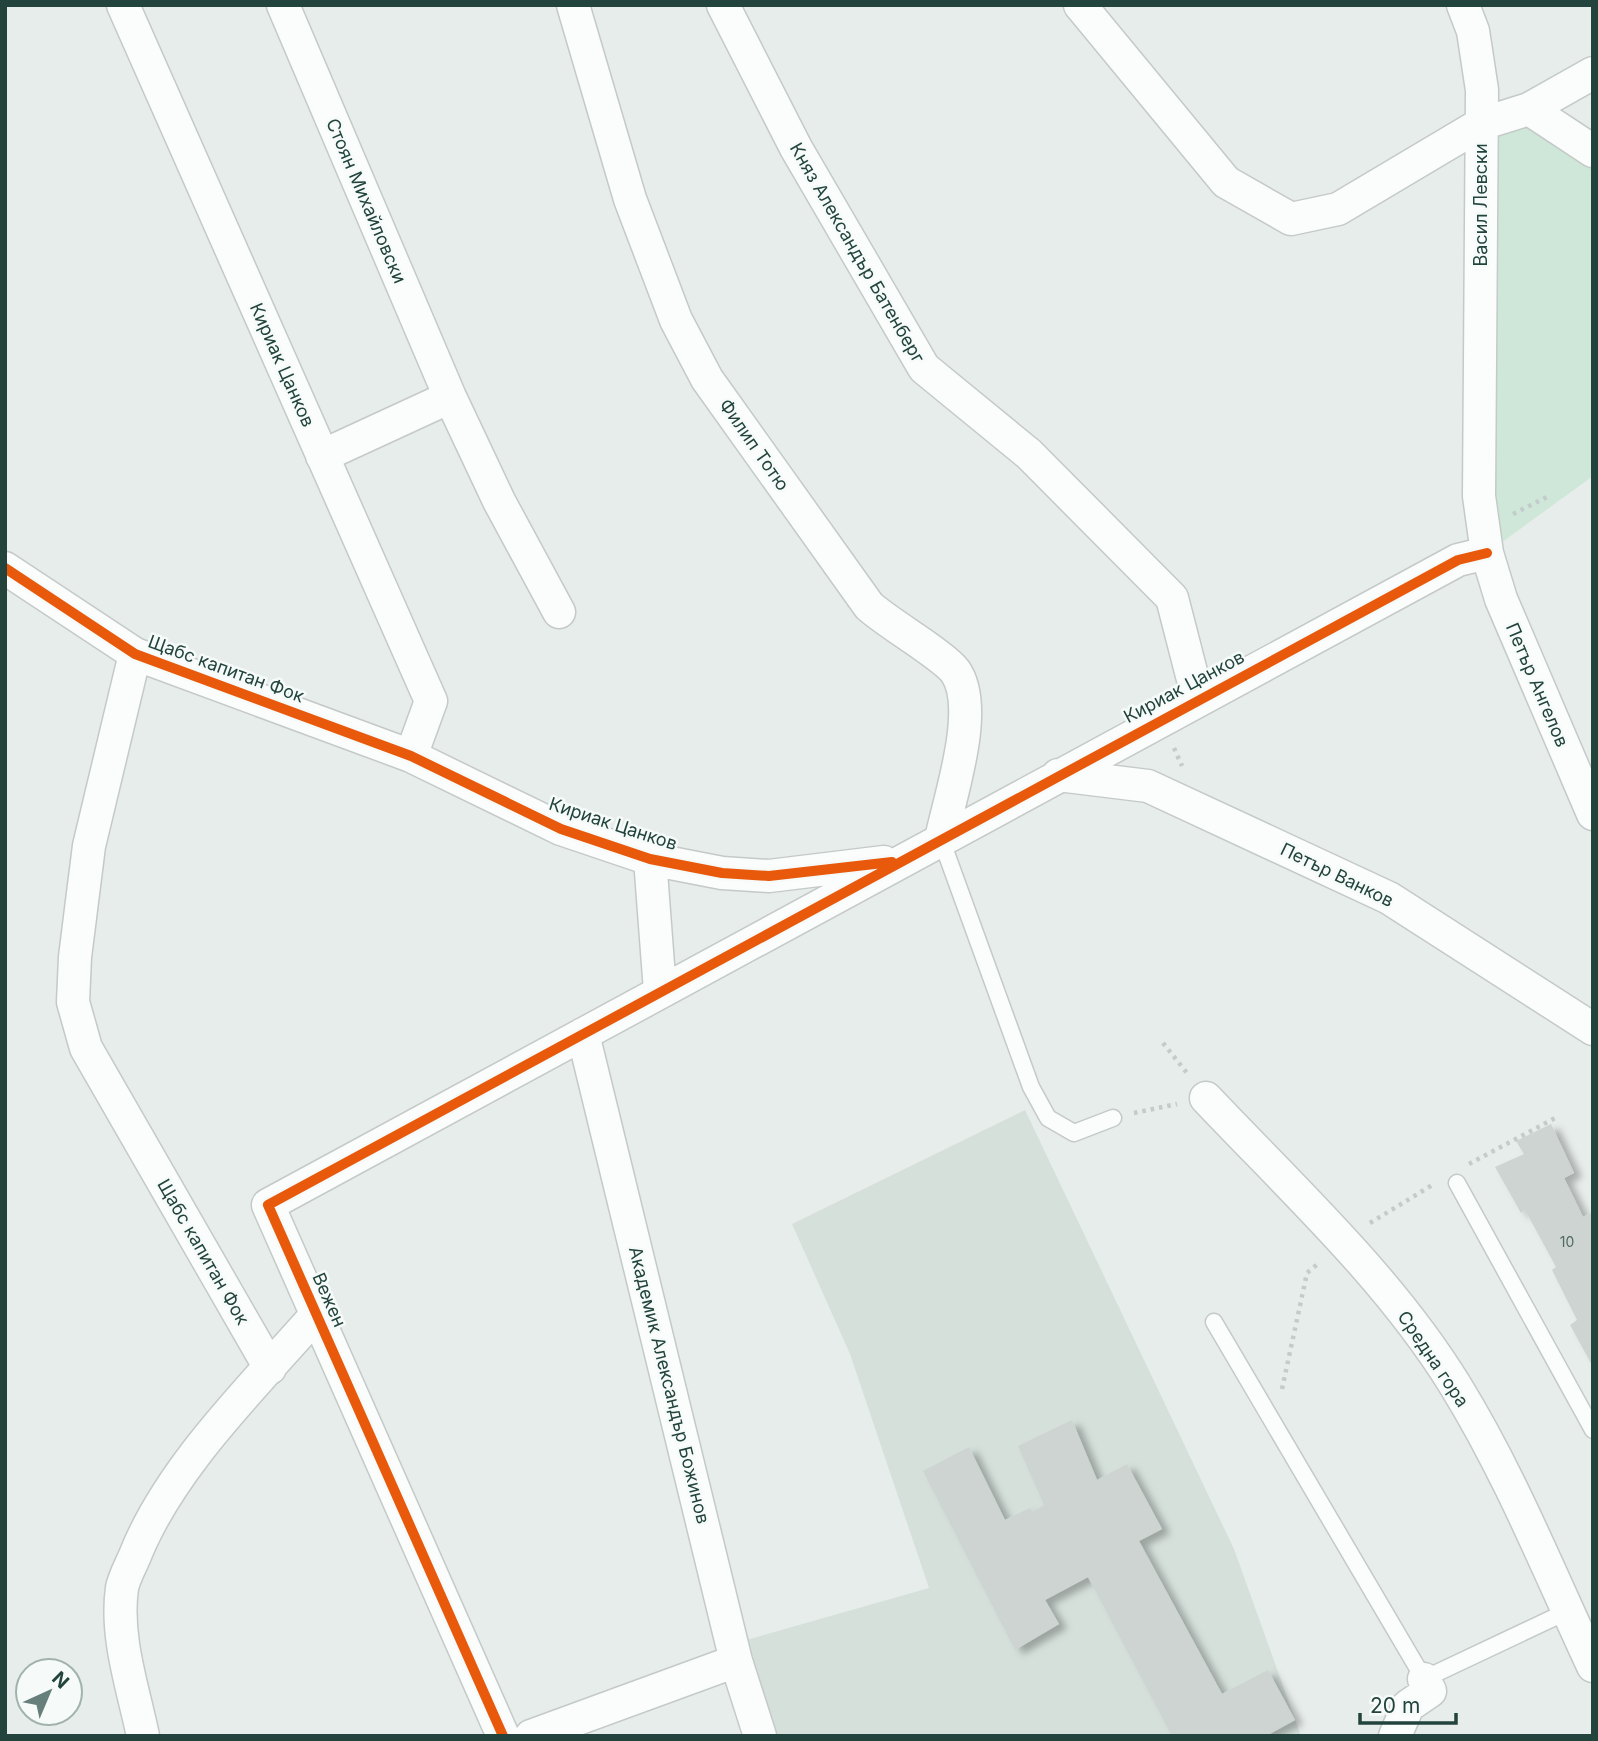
<svg xmlns="http://www.w3.org/2000/svg" width="1598" height="1741" font-family="Inter,sans-serif">
	<defs>
		<filter id="shadow"><feDropShadow dx="8" dy="4.5" stdDeviation="3.5" flood-color="#0004"/></filter>
	</defs>
	<rect width="100%" height="100%" fill="#e7edeb"/>
	<path fill="#d5e0db" d="M 1025,1110 L 1234,1549 L 1301,1736 L 766,1736 L 732,1644 L 929,1588 L 850,1354 L 792,1224 Z"/>
	<path fill="#cfe7d8" d="M 1529,109 L 1593,151 L 1593,476 L 1487,553 L 1481,124 Z"/>
	<path fill="#ced4d2" filter="url(#shadow)" d="M 1551,1124 L 1574,1173 L 1564,1178 L 1583,1217 L 1593,1212 L 1593,1367 L 1570,1325 L 1577,1320 L 1552,1270 L 1556,1267 L 1525,1210 L 1521,1213 L 1495,1167 L 1524,1154 L 1516,1141 Z
		M 1072,1420 L 1097,1480 L 1127,1464 L 1162,1529 L 1139,1541 L 1222,1694 L 1268,1670 L 1295,1720 L 1266,1736 L 1172,1736 L 1088,1577 L 1045,1600 L 1059,1624 L 1015,1650 L 923,1471 L 969,1447 L 1005,1520 L 1030,1508 L 1033,1512 L 1044,1505 L 1018,1446 Z"/>
	<g fill="none" stroke-linecap="round" stroke-linejoin="round">
		<g stroke="#c4cac8" stroke-width="19">
			<path id="service" d="M 941,839 L 1031,1087 L 1048,1118 L 1074,1133 L 1113,1118
				M 1457,1183 L 1593,1430
				M 1214,1322 L 1424,1679 L 1568,1611"/>
		</g>
		<g stroke="#c4cac8" stroke-width="35">
			<path id="minor" d="M 123,5 L 431,701 L 411,756
				M 283,5 L 450,397 L 499,501 L 559,612
				M 573,5 L 630,199 L 676,320 L 707,379 L 869,606 C 889,624 943,655 955,671 C 981,707 950,796 941,839
				M 723,5 L 796,148 L 924,368 L 1029,454 L 1172,598 L 1198,699
				M 1080,5 L 1226,182 L 1291,219 L 1338,209 L 1481,124 L 1529,109 L 1593,73
				M 1463,5 L 1473,31 L 1482,90 L 1479,496 L 1487,553 L 1501,599 L 1593,814
				M 1529,109 L 1593,151
				M 322,456 L 450,397
				M 5,568 L 135,654 L 411,756 L 561,829 L 650,859 L 722,873 L 769,876 L 884,862
				M 135,654 L 89,846 L 75,957 L 73,1002 L 86,1048 L 270,1368
				M 1058,775 L 1148,786 L 1389,898 L 1593,1029
				M 650,859 L 660,991
				M 583,1034 L 736,1661 L 760,1736
				M 1206,1098 C 1292,1189 1389,1278 1455,1385 C 1510,1474 1549,1572 1593,1666
				M 143,1736 C 133,1688 115,1637 122,1588 C 124,1578 130,1567 134,1558 C 169,1468 253,1387 316,1315
				M 503,1736 L 268,1205 L 1458,560 L 1487,553
				M 531,1736 L 736,1661
				M 1395,1736 L 1408,1706 L 1430,1691 L 1424,1679"/>
		</g>
		<path stroke="#c2ccca" stroke-width="4.5" stroke-dasharray="3.5 5" stroke-linecap="butt" d="M 1513,514 L 1547,497
			M 1174,748 L 1182,766
			M 1163,1043 L 1187,1073
			M 1134,1113 L 1177,1104
			M 1469,1164 L 1557,1117
			M 1370,1223 L 1434,1184
			M 1282,1389 L 1307,1273 L 1319,1263"/>
		<use href="#service" stroke="#fbfcfc" stroke-width="16"/>
		<use href="#minor" stroke="#fbfcfc" stroke-width="32"/>
		<g stroke="#f6fbf9" stroke-width="15">
			<path id="cycleway" d="M 5,568 L 135,654 L 411,756 L 561,829 L 650,859 L 722,873 L 769,876 L 892,862
				M 503,1736 L 268,1205 L 1458,560 L 1487,553"/>
		</g>
		<use href="#cycleway" stroke="#e8590c" stroke-width="10"/>
	</g>
	<g text-anchor="middle" stroke-width="5" stroke-linejoin="round" paint-order="stroke">
		<g font-size="14" fill="#4e6963">
			<text x="1567" y="1247">10</text>
		</g>
		<g font-size="18" fill="#22443d" stroke="#f6fbf9">
			<text transform="translate(366 201) rotate(67)" y="6">Стоян Михайловски</text>
			<text transform="translate(1481 205) rotate(-90)" y="6">Васил Левски</text>
			<text transform="translate(857 253) rotate(60)" y="6">Княз Александър Батенберг</text>
			<text transform="translate(282 365) rotate(66)" y="6">Кириак Цанков</text>
			<text transform="translate(754 445) rotate(55)" y="6">Филип Тотю</text>
			<text transform="translate(226 669) rotate(20)" y="6">Щабс капитан Фок</text>
			<text transform="translate(1537 685) rotate(67)" y="6">Петър Ангелов</text>
			<text transform="translate(1184 687) rotate(-28)" y="6">Кириак Цанков</text>
			<text transform="translate(613 824) rotate(18)" y="6">Кириак Цанков</text>
			<text transform="translate(1337 875) rotate(26)" y="6">Петър Ванков</text>
			<text transform="translate(203 1252) rotate(60)" y="6">Щабс капитан Фок</text>
			<text transform="translate(329 1300) rotate(66)" y="6">Вежен</text>
			<text transform="translate(1433 1359) rotate(56)" y="6">Средна гора</text>
			<text transform="translate(669 1385) rotate(76)" y="6">Академик Александър Божинов</text>
		</g>
	</g>
	<rect width="1598" height="1741" fill="none" stroke="#22443d" stroke-width="14"/>
	<g transform="translate(49 1692) rotate(44)"><circle r="33" fill="#f6fbf9" stroke="#a1b2ae" stroke-width="2"/>
	<path d="M0-5L12 26L0 18L-12 26Z" fill="#677f7a"/>
	<text y="-10" font-size="19" font-weight="bold" text-anchor="middle" fill="#22443d">N</text>
	</g>
	<path d="M1360 1713v10h96v-10" fill="none" stroke="#22443d" stroke-width="3.5"/>
	<text x="1370" y="1713" font-size="21" fill="#22443d" stroke="#f6fbf9" stroke-width="5" paint-order="stroke">20 m</text>
</svg>
